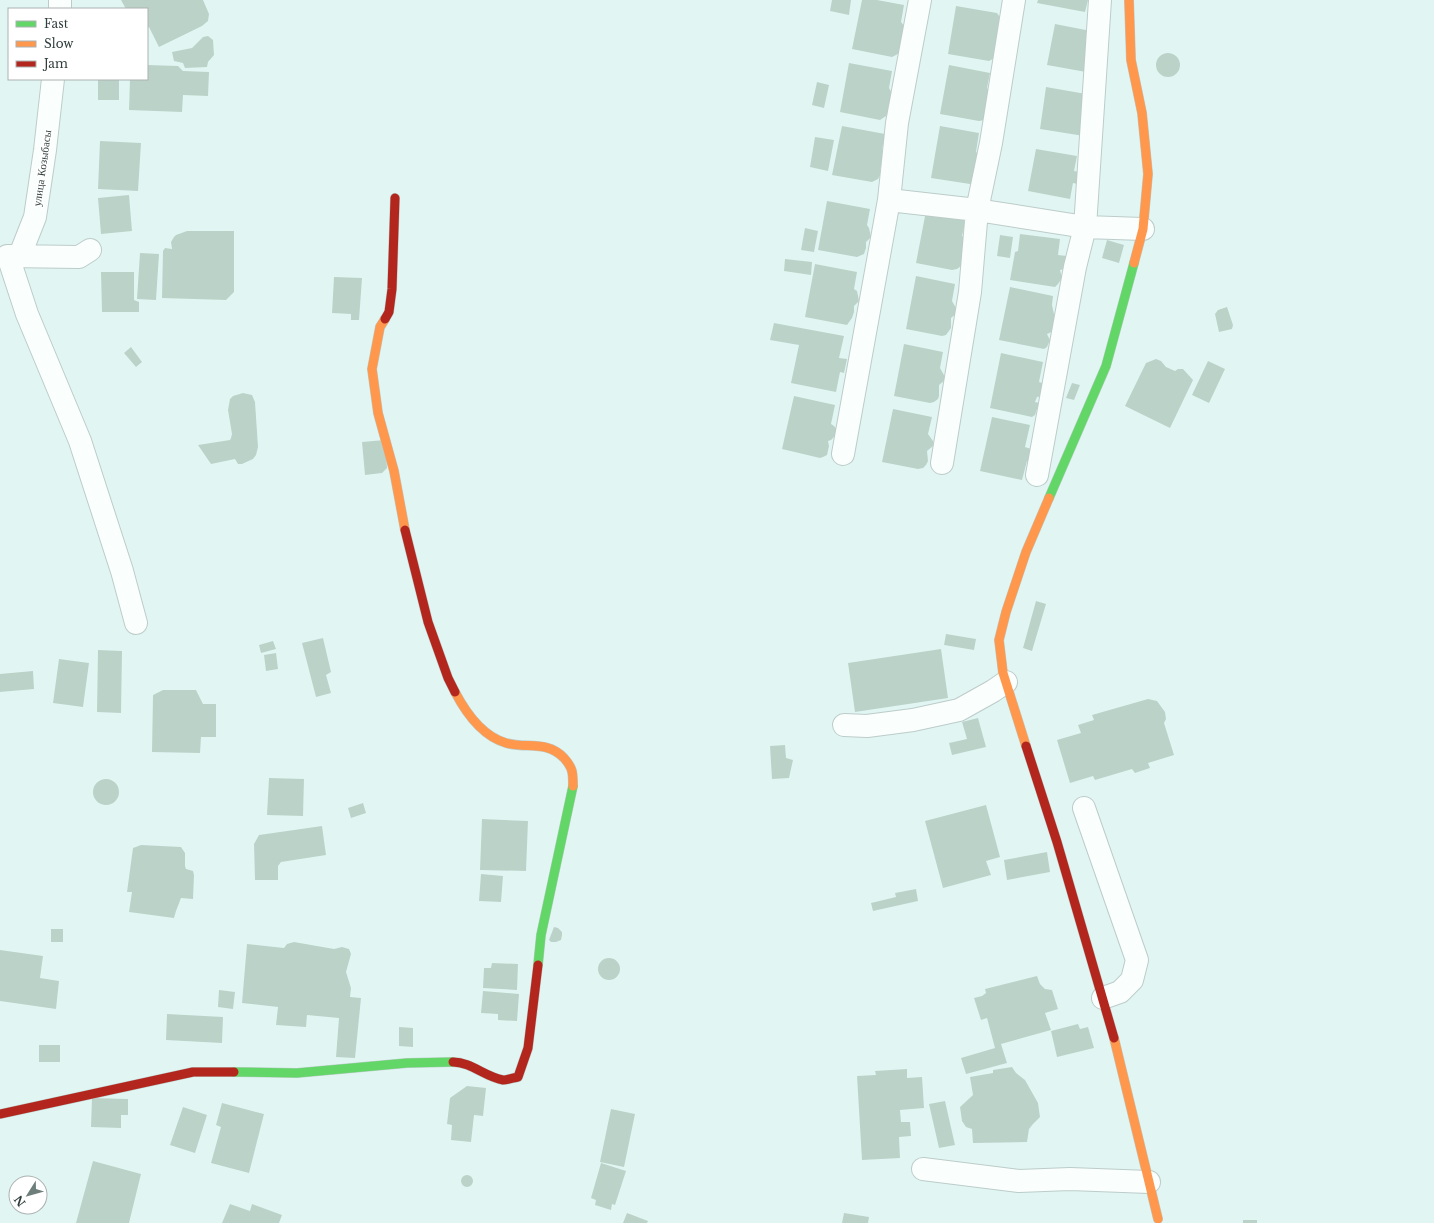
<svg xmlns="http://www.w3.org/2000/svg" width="1434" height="1223" font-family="'Libre Baskerville',serif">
	<rect width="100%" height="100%" fill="#e1f6f3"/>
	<path fill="#bbd2c8" d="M 121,0 L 203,0 L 209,14 L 208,21 L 202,26 L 159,47 L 149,27 L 147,28 L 147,9 L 126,9 Z
		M 832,0 L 851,0 L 849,15 L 830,11 Z
		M 862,0 L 877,0 L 904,5 L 901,22 L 906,28 L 903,37 L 901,39 L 900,52 L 896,55 L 892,57 L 852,49 Z
		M 1038,0 L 1088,0 L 1085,12 L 1037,3 Z
		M 956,6 L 997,13 L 1001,19 L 997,57 L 989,61 L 948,54 Z
		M 1055,24 L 1091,31 L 1086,72 L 1047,65 Z
		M 208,36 L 213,40 L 214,55 L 208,62 L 207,67 L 185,68 L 183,63 L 174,61 L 172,52 L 192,48 L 203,37 Z
		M1156 65a12 12 0 1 1 24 0a12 12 0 1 1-24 0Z
		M 849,63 L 892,71 L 889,88 L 893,95 L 891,103 L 888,105 L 889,111 L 886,116 L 880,120 L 840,112 Z
		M 147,65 L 178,66 L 183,71 L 209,72 L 208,96 L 183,95 L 182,112 L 129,110 L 130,79 L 147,79 Z
		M 949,65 L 990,73 L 987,88 L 991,93 L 985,120 L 979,121 L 940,114 Z
		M 98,79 L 119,79 L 119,100 L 98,100 Z
		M 817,82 L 829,85 L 824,108 L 812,105 Z
		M 1046,87 L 1086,94 L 1084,136 L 1040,129 Z
		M 842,126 L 885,134 L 882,150 L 884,153 L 883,166 L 880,168 L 881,173 L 878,179 L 872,182 L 832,175 Z
		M 940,126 L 979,133 L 976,152 L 981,156 L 980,166 L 974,170 L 977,174 L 974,183 L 970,184 L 931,178 Z
		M 815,137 L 834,140 L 828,171 L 810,167 Z
		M 100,141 L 141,143 L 138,191 L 98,189 Z
		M 1036,149 L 1077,156 L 1074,171 L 1079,172 L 1077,184 L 1073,183 L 1070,199 L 1028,191 Z
		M 129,195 L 132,231 L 101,234 L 98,198 Z
		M 827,201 L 870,209 L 867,225 L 869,228 L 871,237 L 866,242 L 866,248 L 864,254 L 857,257 L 818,250 Z
		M 926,211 L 966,219 L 962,236 L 965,238 L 964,251 L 962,253 L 961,266 L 957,269 L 952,270 L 916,263 Z
		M 805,228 L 818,231 L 814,252 L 801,250 Z
		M 187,231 L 234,231 L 234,292 L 226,300 L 162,298 L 163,251 L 165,248 L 172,249 L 171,242 L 174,237 L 176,235 Z
		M 1020,234 L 1060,239 L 1058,255 L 1067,256 L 1065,269 L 1060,270 L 1062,278 L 1058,284 L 1055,287 L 1010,280 L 1015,252 L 1018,251 Z
		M 1000,235 L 1013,237 L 1010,258 L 997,256 Z
		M 1107,240 L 1124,245 L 1119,263 L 1102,258 Z
		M 140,253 L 159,254 L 156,300 L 137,299 Z
		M 785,259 L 812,262 L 811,275 L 784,271 Z
		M 815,264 L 857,272 L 854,289 L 857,291 L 859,301 L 854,306 L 854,312 L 852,318 L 847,325 L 805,317 Z
		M 101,272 L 134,272 L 134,300 L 139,302 L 139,312 L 102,312 Z
		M 916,276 L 955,284 L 952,301 L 956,308 L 957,313 L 951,318 L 951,328 L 946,335 L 942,336 L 906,329 Z
		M 334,277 L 362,278 L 359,320 L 351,320 L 351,314 L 332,313 Z
		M 1010,287 L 1053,296 L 1052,305 L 1056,323 L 1054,331 L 1047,334 L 1050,340 L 1047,347 L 1044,349 L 999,340 Z
		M 1227,307 L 1233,325 L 1232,329 L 1219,332 L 1215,314 L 1218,310 Z
		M 774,323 L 844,336 L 839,358 L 847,359 L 844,373 L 840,372 L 836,392 L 791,383 L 799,345 L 770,340 Z
		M 904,344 L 943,352 L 940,368 L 944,375 L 945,380 L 939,385 L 939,396 L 938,399 L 934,402 L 930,403 L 894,396 Z
		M 131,347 L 142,362 L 136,367 L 124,353 Z
		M 1001,353 L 1043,362 L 1039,382 L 1045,384 L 1043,396 L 1037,397 L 1035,402 L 1039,403 L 1035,415 L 1032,417 L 990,408 Z
		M 1156,359 L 1161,361 L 1166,367 L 1175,371 L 1178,369 L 1183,369 L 1193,380 L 1170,428 L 1125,406 L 1146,363 Z
		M 1208,361 L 1225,369 L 1209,403 L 1192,395 Z
		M 1072,383 L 1080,385 L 1074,400 L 1066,398 Z
		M 243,393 L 252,395 L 255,402 L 258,447 L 256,455 L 253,459 L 242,464 L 238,464 L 235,459 L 211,464 L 198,445 L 230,440 L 231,438 L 232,434 L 228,410 L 230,399 L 233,396 Z
		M 794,396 L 835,405 L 831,424 L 834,426 L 837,430 L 835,436 L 831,440 L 828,441 L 829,446 L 827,455 L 823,457 L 820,458 L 782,449 Z
		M 893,409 L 932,417 L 928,434 L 933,441 L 933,446 L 927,451 L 928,461 L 926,465 L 923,468 L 918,469 L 882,462 Z
		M 992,417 L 1030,425 L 1025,447 L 1034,450 L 1031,462 L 1027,461 L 1022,480 L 980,471 Z
		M 385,440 L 387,468 L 382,473 L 365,475 L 362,442 Z
		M 1036,601 L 1046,604 L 1032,651 L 1023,648 Z
		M 946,634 L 976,639 L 974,650 L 944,645 Z
		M 323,638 L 331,672 L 326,675 L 331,693 L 316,697 L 302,643 Z
		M 273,641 L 276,649 L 261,653 L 259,645 Z
		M 941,649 L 948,698 L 855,712 L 848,663 Z
		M 98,650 L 122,651 L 121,713 L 97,712 Z
		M 276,653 L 278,669 L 266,671 L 264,655 Z
		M 59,659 L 89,663 L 83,707 L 53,703 Z
		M 33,671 L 34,689 L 0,692 L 0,674 Z
		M 163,690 L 196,690 L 203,704 L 216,704 L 216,737 L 201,737 L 200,753 L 152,752 L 153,695 Z
		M 1148,699 L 1157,701 L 1165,712 L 1166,719 L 1164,723 L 1174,755 L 1148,763 L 1150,768 L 1135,773 L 1132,769 L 1095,780 L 1093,776 L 1070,783 L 1057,740 L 1081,733 L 1078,725 L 1094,720 L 1092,715 Z
		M 978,718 L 986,747 L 952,755 L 949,743 L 967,739 L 962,722 Z
		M 785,745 L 786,758 L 793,760 L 789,778 L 772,779 L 770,746 Z
		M 269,778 L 304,779 L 303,816 L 267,815 Z
		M93 792a13 13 0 1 1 26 0a13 13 0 1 1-26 0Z
		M 363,803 L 366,813 L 351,818 L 348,808 Z
		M 986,805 L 1000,857 L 986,861 L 991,875 L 943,888 L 925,821 Z
		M 482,819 L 528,821 L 526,871 L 480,870 Z
		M 322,826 L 326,855 L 281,862 L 278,866 L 278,880 L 255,880 L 254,844 L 259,835 Z
		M 141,845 L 181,847 L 185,853 L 185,866 L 186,869 L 193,871 L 194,875 L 193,899 L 181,898 L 176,911 L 174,918 L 129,912 L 132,892 L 127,892 L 133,848 Z
		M 1047,852 L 1050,872 L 1007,880 L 1004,860 Z
		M 481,874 L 503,876 L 501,902 L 479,901 Z
		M 916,889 L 918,901 L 873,911 L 871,903 L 896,897 L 895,893 Z
		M 554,927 L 558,928 L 562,932 L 562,935 L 561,940 L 556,942 L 551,942 L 549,940 Z
		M 51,929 L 63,929 L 63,942 L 51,942 Z
		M 294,942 L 334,949 L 342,947 L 349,949 L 351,954 L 346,972 L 351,988 L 350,997 L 361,998 L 355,1058 L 336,1057 L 339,1018 L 307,1015 L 306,1027 L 276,1025 L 278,1007 L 242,1003 L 247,944 L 284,948 L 287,944 Z
		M 0,950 L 43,956 L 40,978 L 59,981 L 56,1009 L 0,1001 Z
		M598 969a11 11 0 1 1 22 0a11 11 0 1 1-22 0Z
		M 492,963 L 518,964 L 517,990 L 483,988 L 484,968 L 491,968 Z
		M 1037,976 L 1040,984 L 1045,989 L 1052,990 L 1058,1009 L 1045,1013 L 1051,1030 L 1001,1044 L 1007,1063 L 966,1074 L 961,1058 L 995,1048 L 987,1018 L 981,1020 L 974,998 L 982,996 L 986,993 L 985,989 Z
		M 219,990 L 235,992 L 233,1009 L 218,1007 Z
		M 483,991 L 519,994 L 517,1021 L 498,1020 L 498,1014 L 481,1013 Z
		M 167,1014 L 223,1017 L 222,1043 L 166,1040 Z
		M 1078,1024 L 1080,1029 L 1088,1027 L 1094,1048 L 1057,1057 L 1051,1031 Z
		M 399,1027 L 413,1028 L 413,1047 L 399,1046 Z
		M 39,1045 L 60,1045 L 60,1062 L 39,1062 Z
		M 1012,1067 L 1016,1073 L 1025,1080 L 1038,1103 L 1040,1117 L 1033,1124 L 1029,1129 L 1027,1142 L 973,1143 L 972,1129 L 966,1127 L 962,1121 L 960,1107 L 973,1095 L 970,1077 L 993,1073 L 993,1070 Z
		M 907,1069 L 907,1078 L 922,1077 L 924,1108 L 900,1110 L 901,1122 L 910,1122 L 911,1136 L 899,1137 L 900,1158 L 862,1160 L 857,1076 L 876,1075 L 875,1071 Z
		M 467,1086 L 486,1088 L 483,1116 L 474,1115 L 471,1142 L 451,1140 L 452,1125 L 447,1124 L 450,1098 Z
		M 92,1098 L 128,1099 L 128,1115 L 121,1115 L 121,1128 L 91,1127 Z
		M 945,1101 L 955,1145 L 939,1148 L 929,1104 Z
		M 222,1103 L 264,1114 L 249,1173 L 211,1163 L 221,1127 L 216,1125 Z
		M 183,1107 L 207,1115 L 195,1153 L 170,1145 Z
		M 611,1109 L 635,1114 L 624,1167 L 600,1162 Z
		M 93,1161 L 141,1174 L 129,1223 L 76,1223 Z
		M 601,1163 L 626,1171 L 615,1205 L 612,1204 L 611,1210 L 595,1205 L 596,1200 L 591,1198 Z
		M461 1181a6 6 0 1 1 12 0a6 6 0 1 1-12 0Z
		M 230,1204 L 250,1211 L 252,1204 L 282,1215 L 279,1223 L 222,1223 Z
		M 627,1213 L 648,1221 L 647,1223 L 623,1223 Z
		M 844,1213 L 869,1217 L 868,1223 L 842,1223 Z
		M 1243,1220 L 1257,1220 L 1257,1223 L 1243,1223 Z"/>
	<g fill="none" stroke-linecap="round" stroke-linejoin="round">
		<g stroke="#bcccc9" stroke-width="24">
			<path id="street" d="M 60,9 L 60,0
				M 889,200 L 897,123 L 920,0
				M 20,255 L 35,217 L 45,150 L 53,79
				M 7,256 L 79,257 L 90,250
				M 8,256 L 27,314 L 80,441 L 122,571 L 136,623
				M 843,454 L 889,200 L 977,210 L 1085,227 L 1143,229
				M 942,463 L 970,292 L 977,210 L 991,143 L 1014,0
				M 1037,475 L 1075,267 L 1085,227 L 1100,0
				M 844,725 L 867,726 L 913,720 L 959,710 L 993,691 L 1006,682
				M 1084,808 L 1137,960 L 1132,980 L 1120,992 L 1103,998
				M 923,1169 L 1019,1181 L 1070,1179 L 1149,1182"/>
		</g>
		<g stroke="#bcccc9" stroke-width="10">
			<path id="fast" d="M 1049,498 L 1106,366 L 1134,263
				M 538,965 L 541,935 L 573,786
				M 234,1072 L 297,1073 L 407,1063 L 453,1062"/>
		</g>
		<g stroke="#bcccc9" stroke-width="10">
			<path id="slow" d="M 1129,0 L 1131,60 L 1142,113 L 1148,174 L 1143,229 L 1134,263
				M 385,319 L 380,327 L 372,369 L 378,413 L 394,471 L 405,530
				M 455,692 C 466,713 482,736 506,743 C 527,749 547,740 564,758 C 573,768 573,773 573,786
				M 1026,746 L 1003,673 L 999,640 L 1006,612 L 1026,552 L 1049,498
				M 1114,1038 L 1158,1219"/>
		</g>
		<g stroke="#bcccc9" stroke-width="10">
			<path id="jam" d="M 385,319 L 389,312 L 392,289 L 395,198
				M 405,530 L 428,622 L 448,678 L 455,692
				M 1026,746 L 1057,842 L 1114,1038
				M 453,1062 C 471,1062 485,1077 503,1080 C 507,1080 513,1078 518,1077 L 528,1048 L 538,965
				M 0,1114 L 193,1072 L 234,1072"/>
		</g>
		<use href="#street" stroke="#fafefd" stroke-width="22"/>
		<use href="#fast" stroke="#63d668" stroke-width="9"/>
		<use href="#slow" stroke="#ff974d" stroke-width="9"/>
		<use href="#jam" stroke="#b3261e" stroke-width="9"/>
	</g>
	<g text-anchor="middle" stroke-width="3" stroke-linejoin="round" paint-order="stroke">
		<g font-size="11" fill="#2f3d3b" stroke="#fff">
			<text transform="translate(42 168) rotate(-82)" y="4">улица Козыбасы</text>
		</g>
	</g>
	<rect x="8" y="8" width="140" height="72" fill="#ffffff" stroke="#acb1b1"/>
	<rect x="16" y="21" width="20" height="6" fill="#63d668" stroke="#acb1b1"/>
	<text x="44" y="28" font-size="12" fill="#2f3d3b">Fast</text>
	<rect x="16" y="41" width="20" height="6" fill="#ff974d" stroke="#acb1b1"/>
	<text x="44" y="48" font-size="12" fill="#2f3d3b">Slow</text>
	<rect x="16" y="61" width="20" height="6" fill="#b3261e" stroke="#acb1b1"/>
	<text x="44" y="68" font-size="12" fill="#2f3d3b">Jam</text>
	<g transform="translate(28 1195) rotate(233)"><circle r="19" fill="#ffffff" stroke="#acb1b1"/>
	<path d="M0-3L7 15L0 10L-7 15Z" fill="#6d7e7b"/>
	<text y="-6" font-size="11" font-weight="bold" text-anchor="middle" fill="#2f3d3b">N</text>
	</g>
</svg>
